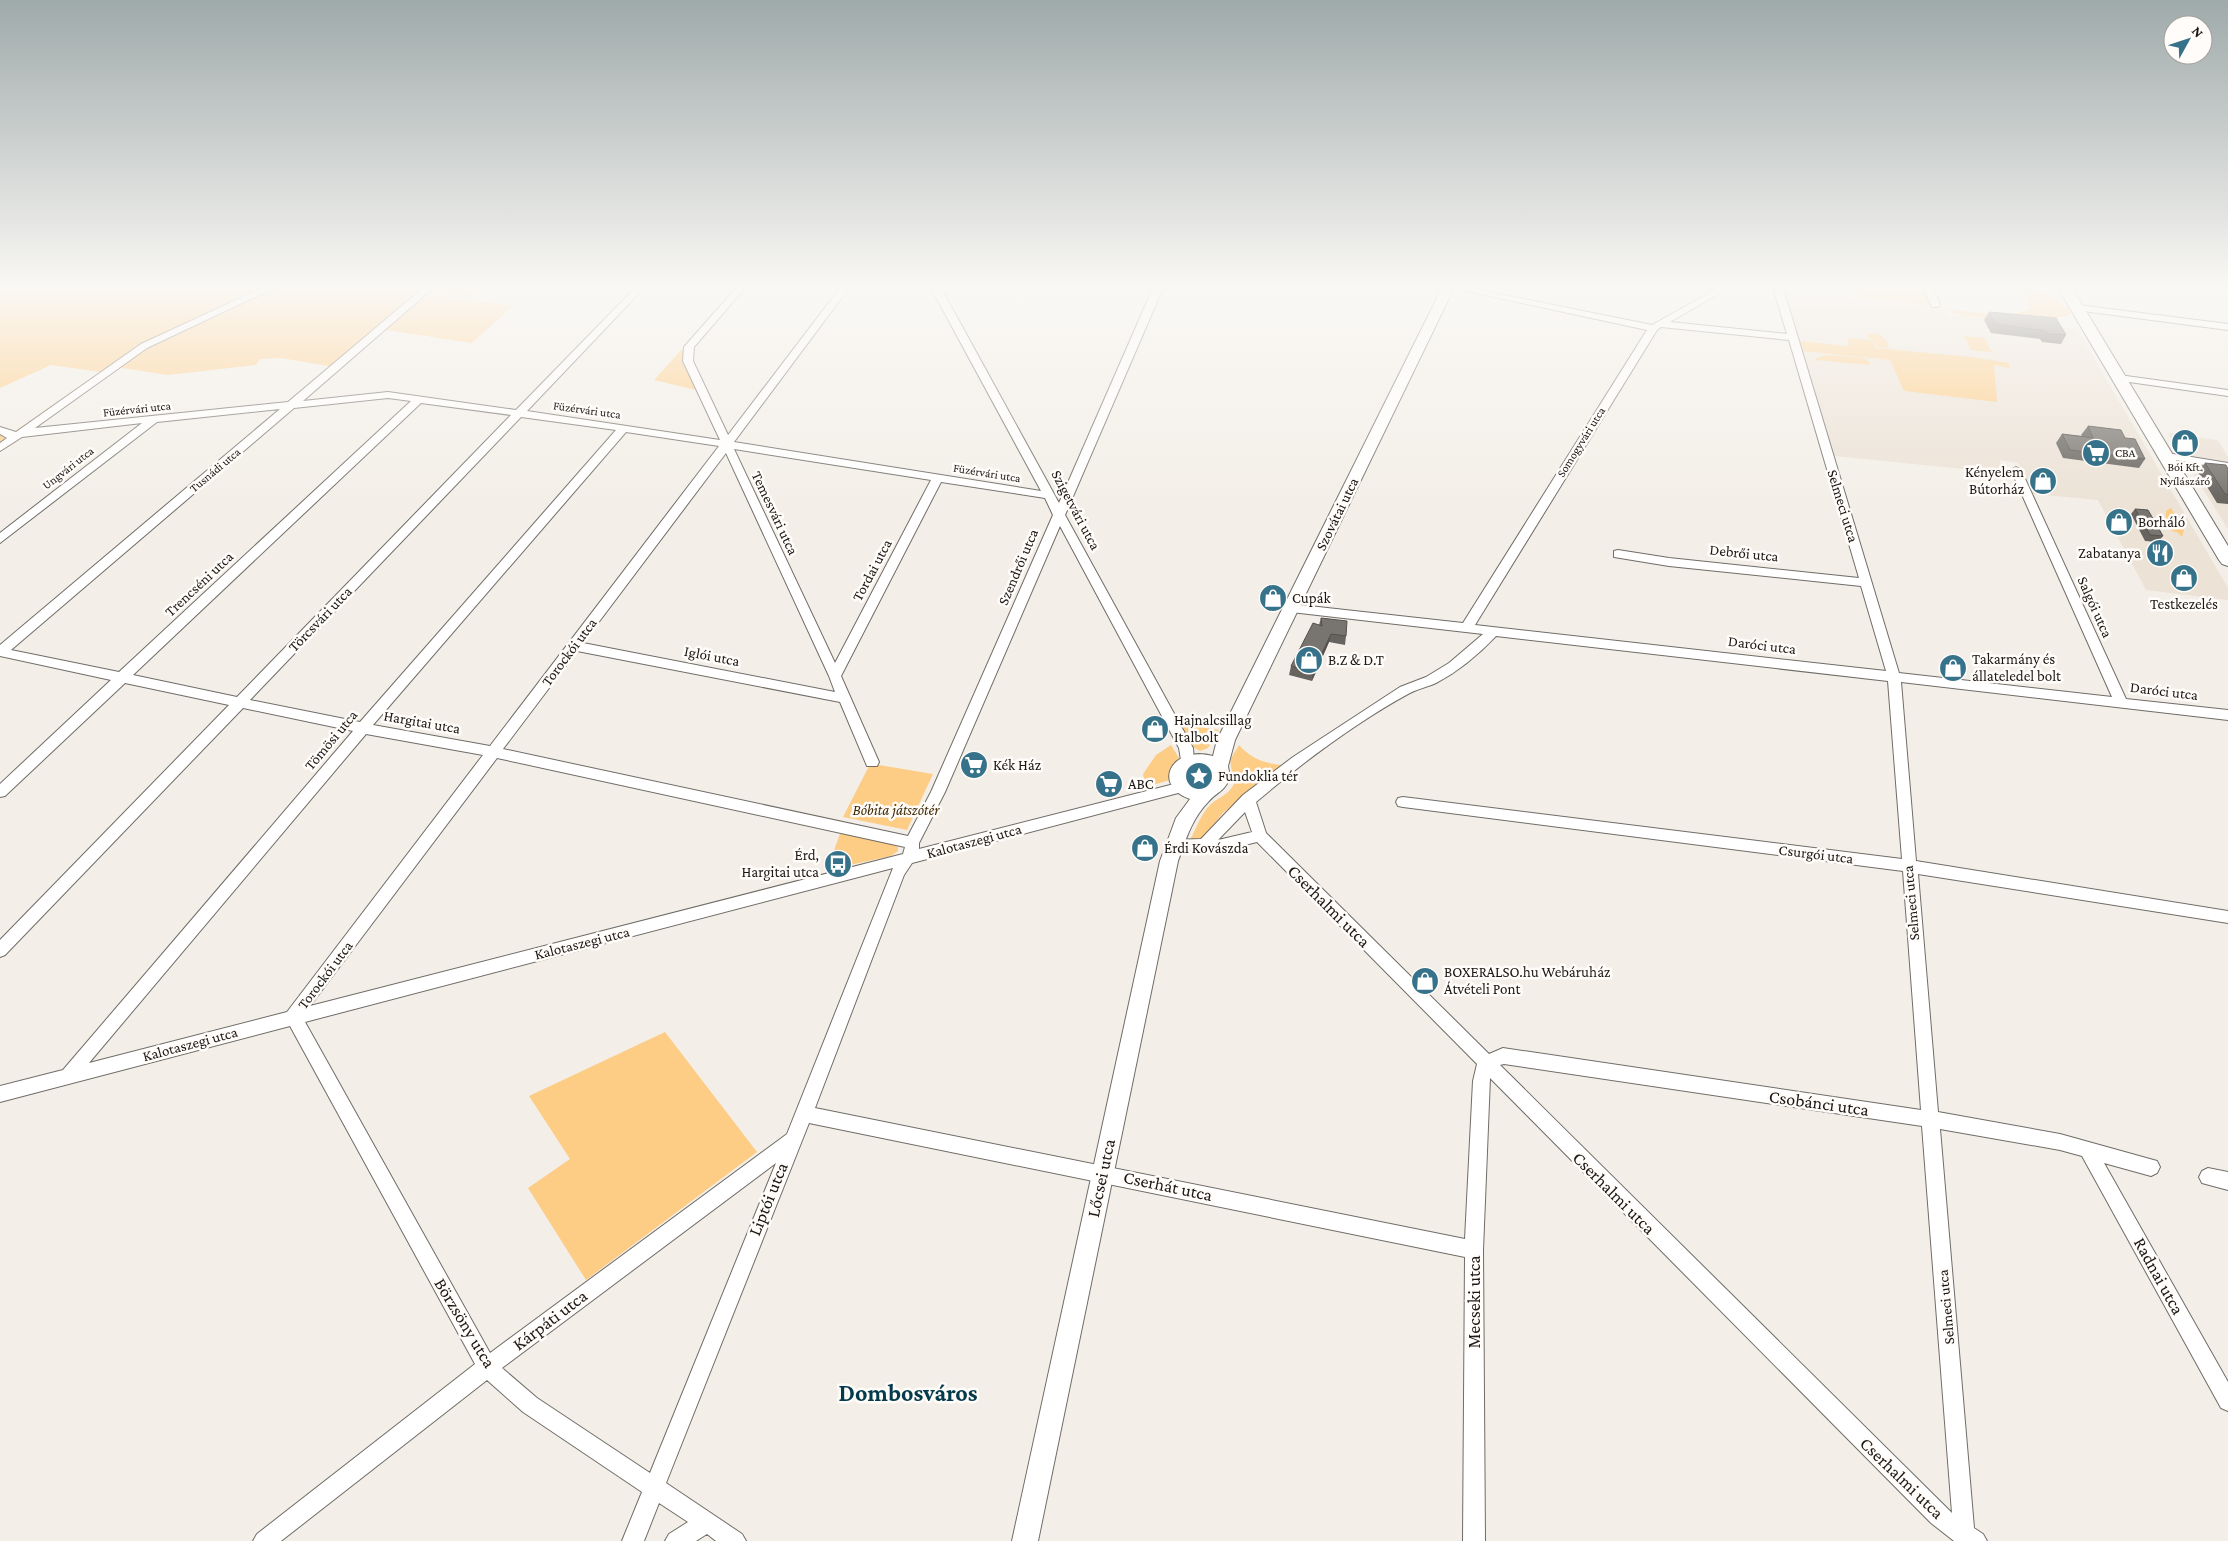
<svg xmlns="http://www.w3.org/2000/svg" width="2228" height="1541" font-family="'Crimson Pro',serif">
	<rect width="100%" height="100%" fill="#f3efe8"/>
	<path fill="#ece2d6" d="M 1783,291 L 1944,307 L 1947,307 L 1950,315 L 2077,329 L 2228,588 L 2228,600 L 2146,590 L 2098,500 L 2033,494 L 2018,463 L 1999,460 L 2004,473 L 1834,456 Z
		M 2168,433 L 2218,440 L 2228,457 L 2228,529 Z"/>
	<path fill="#fdcc85" d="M 0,288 L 481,288 L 472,297 L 430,290 L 426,294 L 513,306 L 472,343 L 379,329 L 334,367 L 281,358 L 260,359 L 256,365 L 168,375 L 115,367 L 0,446 L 0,426 L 11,434 L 100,372 L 51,365 L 0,388 Z
		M 1854,288 L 1925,288 L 1933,306 L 1859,298 Z
		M 2026,291 C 2035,291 2045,292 2054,296 C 2061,300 2059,305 2069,308 L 2069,316 L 2058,317 L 2058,323 L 2050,325 L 1965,316 L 1952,313 L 1949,309 C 1973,311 2008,321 2030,308 L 2023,296 L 2028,296 Z
		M 1877,333 L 1887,341 L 1889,348 L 1878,347 L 1873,340 L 1876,348 L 1971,357 L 2009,363 L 2009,368 L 1994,365 L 1997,402 L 1904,391 L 1890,360 L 1802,351 L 1799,341 L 1849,346 L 1847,338 L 1872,340 L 1868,338 L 1867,334 Z
		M 1964,336 L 1984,338 L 1992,352 L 1971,350 Z
		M 681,350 L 686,350 L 684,363 L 696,390 L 654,380 Z
		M 1827,355 L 1864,358 L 1871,363 L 1869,365 L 1815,360 L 1818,357 Z
		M 2171,508 L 2184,530 L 2182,537 L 2177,532 L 2172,531 L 2166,520 L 2166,511 Z
		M 1180,724 L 1219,730 L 1208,748 L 1200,751 L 1191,746 Z
		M 1171,745 L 1179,758 L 1170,768 L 1170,780 L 1146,787 L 1143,774 L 1156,755 Z
		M 1239,745 C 1251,759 1266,764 1284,765 L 1223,813 L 1203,838 L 1195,841 L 1191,838 C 1197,827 1201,814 1210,805 C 1218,797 1228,796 1234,784 L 1230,760 Z
		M 879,765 L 933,774 L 907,830 L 843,817 L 869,766 Z
		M 841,831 L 892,844 L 898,847 L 898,851 L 891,856 L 827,870 Z
		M 665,1032 L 757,1152 L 586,1280 L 528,1188 L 570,1159 L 529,1096 Z"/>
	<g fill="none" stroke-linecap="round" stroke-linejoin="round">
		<g stroke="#706c67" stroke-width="2">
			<path id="minor" d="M 262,288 L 274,288 L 147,348 L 35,428 L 288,402 L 423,288 L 433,288 L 303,401 L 388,392 L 516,410 L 635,288 L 644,288 L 527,411 L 720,440 L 683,361 L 684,347 L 736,288 L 745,288 L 694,347 L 693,361 L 728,435 L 840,288 L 849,288 L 734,442 L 1041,491 L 931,288 L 941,288 L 1059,503 L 1153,288 L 1163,288 L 1065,515 L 1193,748 L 1194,762 L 1187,767 L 1182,766 L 1179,748 L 1060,526 L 945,792 L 919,843 L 919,849 L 1182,782 L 1187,783 L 1189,787 L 1187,791 L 1182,792 L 912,863 L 904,875 L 815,1108 L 1465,1239 L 1473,1081 L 1477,1064 L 1257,842 L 1216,852 L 1175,850 L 1170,848 L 1168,844 L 1170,840 L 1201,839 L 1243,795 L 1293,757 L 1400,687 L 1426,677 L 1449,663 L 1483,634 L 1291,612 L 1285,608 L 1291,604 L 1463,623 L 1647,330 L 1452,288 L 1470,288 L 1652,325 L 1718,288 L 1729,288 L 1670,322 L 1787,334 L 1773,288 L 1783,288 L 1899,673 L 2112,697 L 2011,470 L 2016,467 L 2021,470 L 2126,699 L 2228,710 L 2228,720 L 1901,682 L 1916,861 L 2228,911 L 2228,923 L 1918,874 L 1938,1112 L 2060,1134 L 2157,1161 L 2160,1167 L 2157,1173 L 2151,1176 L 2104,1163 L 2228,1382 L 2228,1411 L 2221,1408 L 2082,1156 L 2060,1150 L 1940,1129 L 1974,1528 L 1983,1534 L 1987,1541 L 1954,1541 L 1931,1523 L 1490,1078 L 1483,1250 L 1485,1541 L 1463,1541 L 1465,1257 L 809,1123 L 666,1483 L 742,1534 L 746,1541 L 716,1541 L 707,1534 L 696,1541 L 665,1541 L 669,1534 L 688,1522 L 659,1503 L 644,1541 L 622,1541 L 642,1492 L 523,1412 L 487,1380 L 281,1541 L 253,1541 L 257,1534 L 475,1364 L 290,1026 L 0,1102 L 0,1086 L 63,1070 L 353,731 L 243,708 L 5,955 L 0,957 L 0,940 L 229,705 L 125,683 L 5,796 L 0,797 L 0,784 L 111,680 L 0,656 L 0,645 L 280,409 L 157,422 L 0,543 L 0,533 L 142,423 L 22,437 L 0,451 L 0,443 L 7,438 L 0,434 L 0,427 L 16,432 L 141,344 ZM 1661,327 L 1789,340 L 1859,578 L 1669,558 L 1618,550 L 1614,551 L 1614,557 L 1669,566 L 1861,586 L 1886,671 L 1475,625 L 1657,330 ZM 388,398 L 411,401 L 119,672 L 11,650 L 294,408 ZM 421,403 L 511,415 L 237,697 L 133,675 ZM 521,417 L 616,430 L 360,722 L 250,700 ZM 626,432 L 719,446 L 490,746 L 373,725 ZM 734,449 L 931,480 L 835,663 ZM 726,453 L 829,676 L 835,692 L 583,643 ZM 941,482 L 1045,498 L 1053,515 L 931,792 L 908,836 L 503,749 L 577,651 L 840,702 L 867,766 L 877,766 L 879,762 L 841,676 ZM 1496,636 L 1888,681 L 1902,859 L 1403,797 L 1398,798 L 1396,802 L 1398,806 L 1403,807 L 1903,871 L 1921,1110 L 1503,1048 L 1489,1054 L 1266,833 L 1256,802 C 1302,763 1355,723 1408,694 C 1417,689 1427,687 1436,683 C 1459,671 1479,654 1496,636 ZM 366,734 L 483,755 L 287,1012 L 89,1063 ZM 497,758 L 905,847 L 903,854 L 310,1006 ZM 1245,812 L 1252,832 L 1218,840 ZM 893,868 L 787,1134 L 490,1353 L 305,1022 ZM 1504,1064 L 1922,1126 L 1952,1513 L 1500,1065 ZM 776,1163 L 650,1473 L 537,1398 L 502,1368 Z
				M 1923,288 L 1933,288 L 1940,305 L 1938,307 L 1932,307 Z
				M 2078,305 L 2228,324 L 2228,330 L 2075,310 L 2073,308 Z
				M 2119,375 L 2228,390 L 2228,396 L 2115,380 L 2114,378 Z
				M 2167,453 L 2228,463 L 2228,469 L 2163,458 L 2163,454 Z
				M 2208,1168 L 2228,1172 L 2228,1190 L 2202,1183 L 2199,1177 L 2202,1171 Z"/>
		</g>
		<g stroke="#706c67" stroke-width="2">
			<path id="tertiary" d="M 1442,288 L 1454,288 L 1235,740 L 1228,766 L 1230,778 C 1223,793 1218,791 1209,801 C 1192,818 1186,839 1178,861 L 1038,1541 L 1012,1541 L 1160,861 L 1176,818 L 1190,799 C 1152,786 1170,745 1213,756 L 1217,740 ZM 1195,766 L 1209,768 L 1213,773 C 1213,783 1203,789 1193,786 L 1187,778 L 1187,772 Z"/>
		</g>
		<g stroke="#706c67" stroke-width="2">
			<path id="secondary" d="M 2058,288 L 2072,288 L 2228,546 L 2228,566 L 2222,564 L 2219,560 Z"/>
		</g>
		<use href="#minor" fill="#fff" fill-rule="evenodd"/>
		<use href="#tertiary" fill="#fff" fill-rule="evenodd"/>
		<use href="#secondary" fill="#fff" fill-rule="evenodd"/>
	</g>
	<path fill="#67645f" d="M 1989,312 L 2066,335 L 2061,344 L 2042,342 L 2040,339 L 1991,333 L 1984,320 Z
		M 2088,426 L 2125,438 L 2145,459 L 2139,468 L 2063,458 L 2056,443 L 2062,434 L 2082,436 L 2081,435 Z
		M 2205,463 L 2228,469 L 2228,504 L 2217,503 L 2198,472 Z
		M 2135,509 L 2163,536 L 2158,542 L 2145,541 L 2131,514 Z
		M 1282,593 L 1282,596 L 1277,604 L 1265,600 L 1265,598 Z
		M 1321,618 L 1346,636 L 1345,645 L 1329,642 L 1312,681 L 1289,675 L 1291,666 L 1319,625 Z"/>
	<path fill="#54514e" d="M 1331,634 L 1329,642 L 1312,681 L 1313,672 Z"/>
	<path fill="#78746f" stroke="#54514e" d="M 1989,312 L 2056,318 L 2066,335 L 2047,334 L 2046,331 L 1996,324 Z
		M 2088,426 L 2121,430 L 2125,438 L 2135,439 L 2145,459 L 2070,450 L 2062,434 L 2093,438 Z
		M 2205,463 L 2226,465 L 2228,469 L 2228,495 L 2225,494 Z
		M 2135,509 L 2148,510 L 2163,536 L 2150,535 Z
		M 1270,589 L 1282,593 L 1278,601 L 1265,598 Z
		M 1321,618 L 1347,621 L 1346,636 L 1331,634 L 1313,672 L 1291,666 L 1313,623 L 1322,626 Z"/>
	<linearGradient id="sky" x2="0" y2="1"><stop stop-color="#9faaaa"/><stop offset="0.57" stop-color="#faf8f5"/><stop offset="1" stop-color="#faf8f5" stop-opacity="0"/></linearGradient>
	<rect width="2228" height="504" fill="url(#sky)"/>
	<defs>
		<g id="shop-disc" transform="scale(1.4375)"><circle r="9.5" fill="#36738a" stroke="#fffcf9"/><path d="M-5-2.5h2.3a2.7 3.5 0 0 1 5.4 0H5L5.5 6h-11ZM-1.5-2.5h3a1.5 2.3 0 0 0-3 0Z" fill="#fff"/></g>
		<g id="supermarket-disc" transform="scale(1.4375)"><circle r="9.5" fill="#36738a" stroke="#fffcf9"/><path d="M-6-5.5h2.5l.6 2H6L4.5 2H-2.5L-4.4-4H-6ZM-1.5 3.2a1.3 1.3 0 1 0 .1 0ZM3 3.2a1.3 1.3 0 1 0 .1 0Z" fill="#fff"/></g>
		<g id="restaurant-disc" transform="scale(1.4375)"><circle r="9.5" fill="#36738a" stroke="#fffcf9"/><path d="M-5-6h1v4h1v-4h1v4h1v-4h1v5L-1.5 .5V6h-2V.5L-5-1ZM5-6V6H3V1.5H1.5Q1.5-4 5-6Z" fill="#fff"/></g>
		<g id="sight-disc" transform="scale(1.4375)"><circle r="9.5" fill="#36738a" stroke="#fffcf9"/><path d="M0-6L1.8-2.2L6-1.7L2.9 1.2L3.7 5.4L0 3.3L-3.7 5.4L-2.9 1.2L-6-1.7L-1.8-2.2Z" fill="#fff"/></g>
		<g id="bus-disc" transform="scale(1.4375)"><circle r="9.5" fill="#36738a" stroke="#fffcf9"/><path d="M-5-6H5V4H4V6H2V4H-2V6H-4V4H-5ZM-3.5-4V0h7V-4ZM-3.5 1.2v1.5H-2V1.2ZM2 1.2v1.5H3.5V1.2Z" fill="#fff"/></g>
	</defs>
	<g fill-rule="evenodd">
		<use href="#shop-disc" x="2185" y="443"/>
		<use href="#supermarket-disc" x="2096" y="453"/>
		<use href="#shop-disc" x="2043" y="481"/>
		<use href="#shop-disc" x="2119" y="522"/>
		<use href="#restaurant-disc" x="2160" y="553"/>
		<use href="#shop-disc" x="2184" y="578"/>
		<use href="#shop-disc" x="1273" y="598"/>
		<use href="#shop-disc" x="1309" y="660"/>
		<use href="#shop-disc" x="1953" y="668"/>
		<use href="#shop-disc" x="1155" y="729"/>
		<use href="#supermarket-disc" x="974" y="765"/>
		<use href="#sight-disc" x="1199" y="776"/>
		<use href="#supermarket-disc" x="1109" y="784"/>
		<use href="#shop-disc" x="1145" y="848"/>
		<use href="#bus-disc" x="838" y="864"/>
		<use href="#shop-disc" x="1425" y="981"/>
	</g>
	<g text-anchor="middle" stroke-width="5" stroke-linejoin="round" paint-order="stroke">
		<g font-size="12" fill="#1a1816" stroke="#fffcf9">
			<text transform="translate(137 409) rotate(-6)" y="4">Füzérvári utca</text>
			<text transform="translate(587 410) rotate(8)" y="4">Füzérvári utca</text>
			<text transform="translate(1581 442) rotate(-58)" y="4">Somogyvári utca</text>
			<text transform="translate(68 468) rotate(-38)" y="4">Ungvári utca</text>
			<text transform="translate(215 470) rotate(-40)" y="4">Tusnádi utca</text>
			<text transform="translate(987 473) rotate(9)" y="4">Füzérvári utca</text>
		</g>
		<g font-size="12" fill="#1a1816" stroke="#fffcf9" text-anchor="start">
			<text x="2115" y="457">CBA</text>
			<text x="2185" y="471" text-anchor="middle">Bói Kft.<tspan x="2185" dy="14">Nyílászáró</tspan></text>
		</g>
		<g font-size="15" fill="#1a1816" stroke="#fffcf9" text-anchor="start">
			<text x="2024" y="477" text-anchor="end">Kényelem<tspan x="2024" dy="17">Bútorház</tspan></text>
			<text x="2138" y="527">Borháló</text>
			<text x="2141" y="558" text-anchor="end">Zabatanya</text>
			<text x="1292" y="603">Cupák</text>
			<text x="2184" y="609" text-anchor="middle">Testkezelés</text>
			<text x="1972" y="664">Takarmány és<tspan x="1972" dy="17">állateledel bolt</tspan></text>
			<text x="1328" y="665">B.Z &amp; D.T</text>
			<text x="1174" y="725">Hajnalcsillag<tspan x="1174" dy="17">Italbolt</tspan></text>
			<text x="993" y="770">Kék Ház</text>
			<text x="1218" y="781">Fundoklia tér</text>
			<text x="1128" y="789">ABC</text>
			<text x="1164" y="853">Érdi Kovászda</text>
			<text x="819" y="860" text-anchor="end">Érd,<tspan x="819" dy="17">Hargitai utca</tspan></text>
			<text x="1444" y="977">BOXERALSO.hu Webáruház<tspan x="1444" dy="17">Átvételi Pont</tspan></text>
		</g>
		<g font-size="15" fill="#1a1816" stroke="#fffcf9">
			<text transform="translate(1843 506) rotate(73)" y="5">Selmeci utca</text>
			<text transform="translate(1076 510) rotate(62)" y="5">Szigetvári utca</text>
			<text transform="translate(775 513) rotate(65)" y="5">Temesvári utca</text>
			<text transform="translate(1337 514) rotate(-64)" y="5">Szovátai utca</text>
			<text transform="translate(1744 553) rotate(6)" y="5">Debrői utca</text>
			<text transform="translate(1018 567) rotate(-67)" y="5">Szendrői utca</text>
			<text transform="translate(872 570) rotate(-62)" y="5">Tordai utca</text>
			<text transform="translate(199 584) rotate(-43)" y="5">Trencséni utca</text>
			<text transform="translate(2095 607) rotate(66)" y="5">Salgói utca</text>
			<text transform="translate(320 619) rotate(-46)" y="5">Törcsvári utca</text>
			<text transform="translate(1762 645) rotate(7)" y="5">Daróci utca</text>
			<text transform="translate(569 652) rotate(-53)" y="5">Torockói utca</text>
			<text transform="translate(712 656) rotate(11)" y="5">Iglói utca</text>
			<text transform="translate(2164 691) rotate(7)" y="5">Daróci utca</text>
			<text transform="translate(422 722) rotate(10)" y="5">Hargitai utca</text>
			<text transform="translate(331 740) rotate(-50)" y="5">Tömösi utca</text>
			<text transform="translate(974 841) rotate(-15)" y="5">Kalotaszegi utca</text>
			<text transform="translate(1816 854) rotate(7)" y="5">Csurgói utca</text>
			<text transform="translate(1911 903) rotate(-95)" y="5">Selmeci utca</text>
			<text transform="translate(582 943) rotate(-14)" y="5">Kalotaszegi utca</text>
			<text transform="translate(325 975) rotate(-53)" y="5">Torockói utca</text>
			<text transform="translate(190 1044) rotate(-15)" y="5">Kalotaszegi utca</text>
			<text transform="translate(1946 1307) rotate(-95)" y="5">Selmeci utca</text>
		</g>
		<g font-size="15" font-style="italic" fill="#3f2a05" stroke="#fffcf9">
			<text x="896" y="815">Bóbita játszótér</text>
		</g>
		<g font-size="18" fill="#1a1816" stroke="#fffcf9">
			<text transform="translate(1329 906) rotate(45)" y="6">Cserhalmi utca</text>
			<text transform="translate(1819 1103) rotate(8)" y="6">Csobánci utca</text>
			<text transform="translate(1101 1178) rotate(-78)" y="6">Lőcsei utca</text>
			<text transform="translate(1168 1186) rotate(12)" y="6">Cserhát utca</text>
			<text transform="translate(1614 1193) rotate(45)" y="6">Cserhalmi utca</text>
			<text transform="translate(768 1199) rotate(-68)" y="6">Liptói utca</text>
			<text transform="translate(2159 1276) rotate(61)" y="6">Radnai utca</text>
			<text transform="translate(1474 1302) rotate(-90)" y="6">Mecseki utca</text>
			<text transform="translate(550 1320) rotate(-37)" y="6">Kárpáti utca</text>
			<text transform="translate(465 1323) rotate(59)" y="6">Börzsöny utca</text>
			<text transform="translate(1902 1478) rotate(44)" y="6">Cserhalmi utca</text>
		</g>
		<g font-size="24" font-weight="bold" fill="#043b4c" stroke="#fffcf9">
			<text x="908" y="1401">Dombosváros</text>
		</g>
	</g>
	<g transform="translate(2188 40) rotate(50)"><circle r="24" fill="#fffcf9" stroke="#a3a19e"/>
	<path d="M0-4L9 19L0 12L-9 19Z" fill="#36738a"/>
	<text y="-8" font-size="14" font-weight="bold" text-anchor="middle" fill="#1a1816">N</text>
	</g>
</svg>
